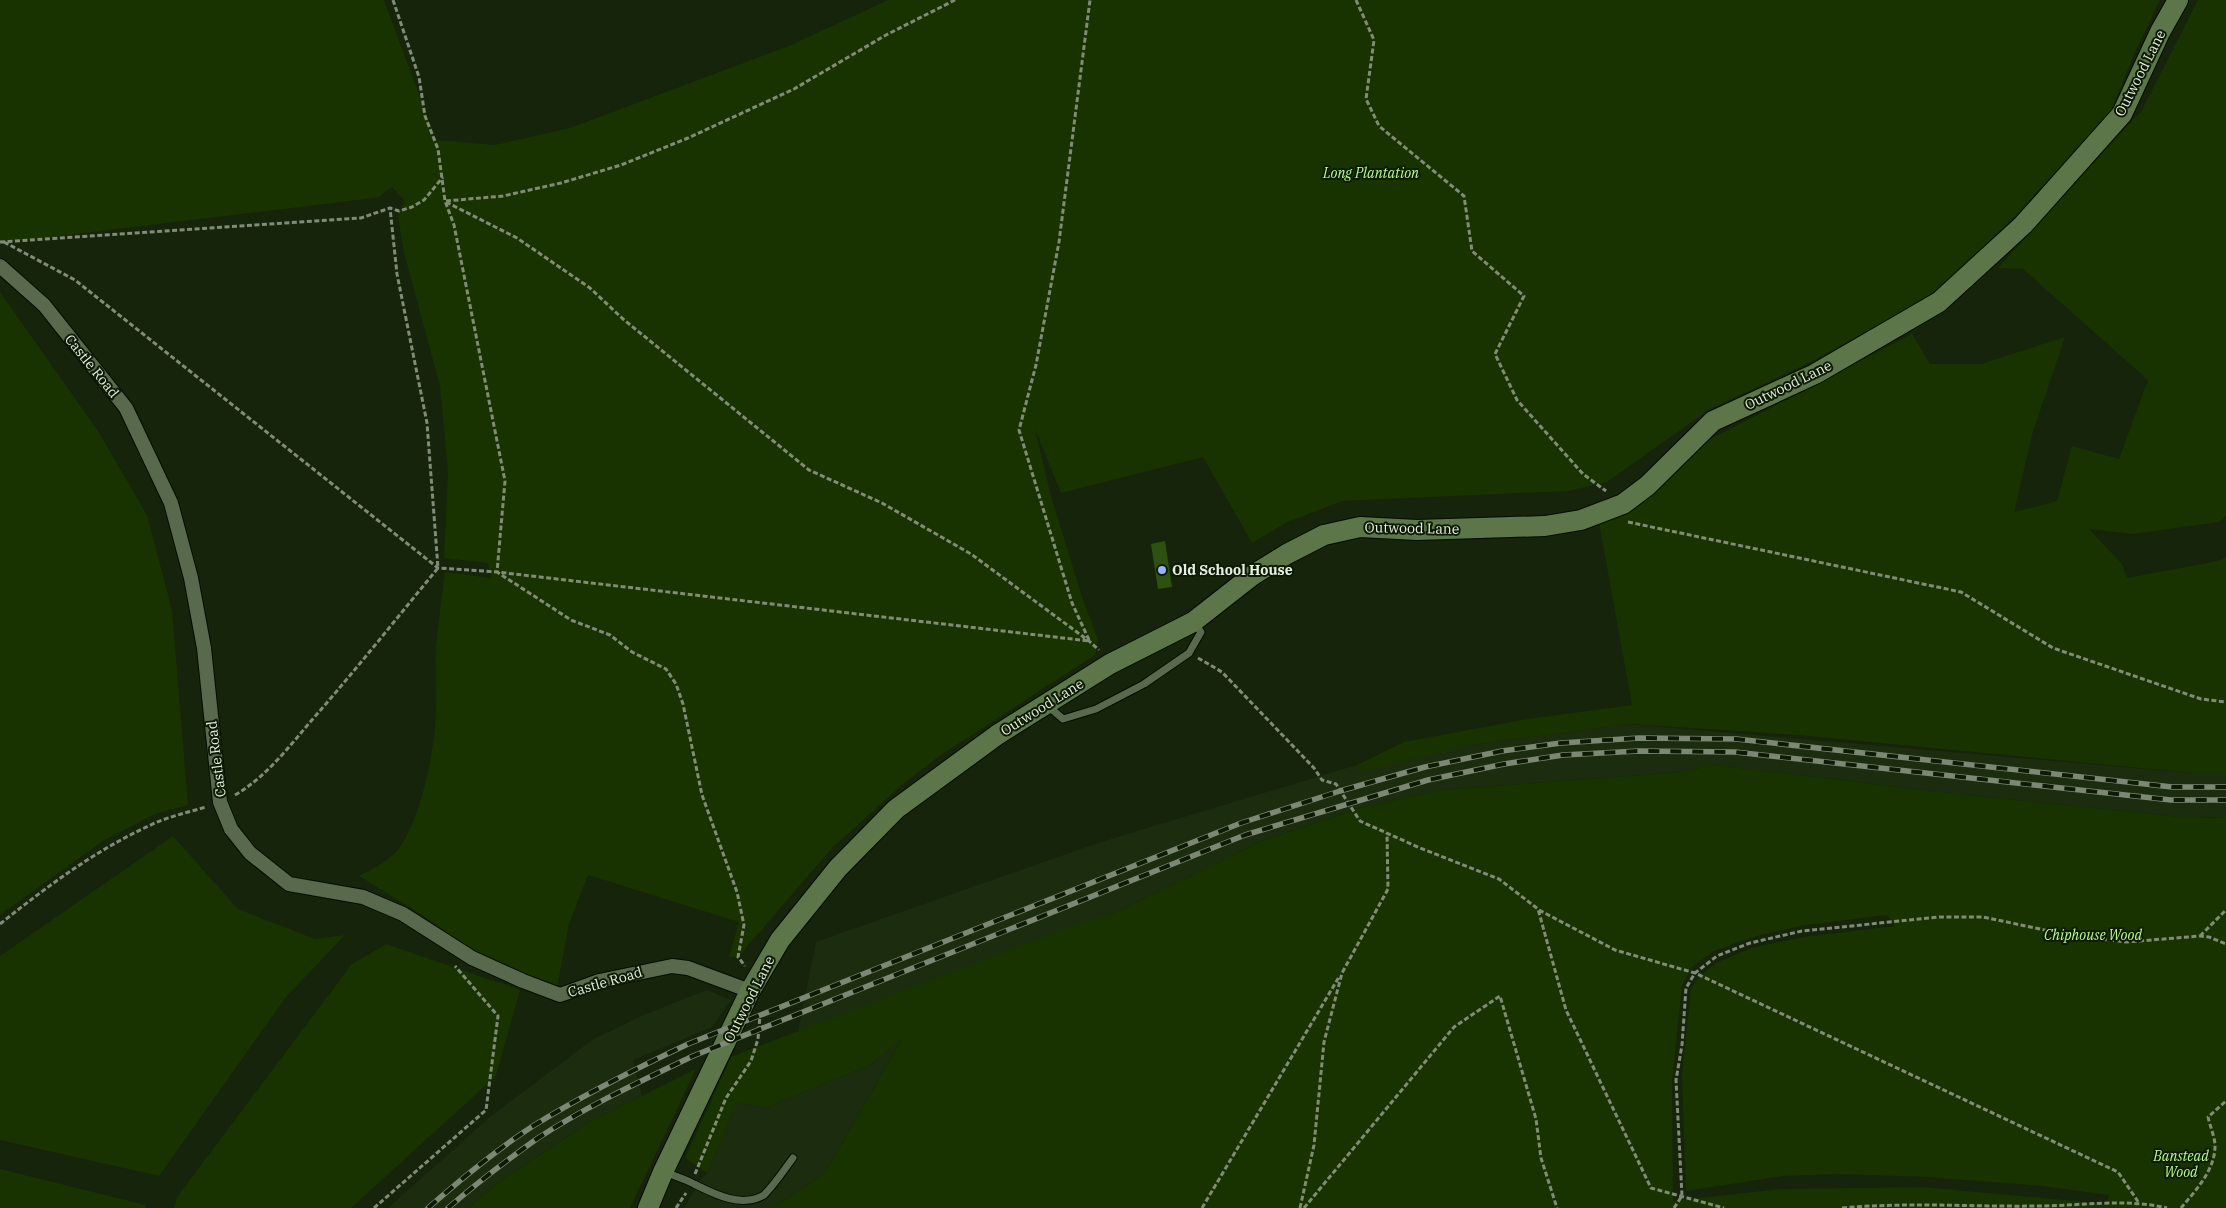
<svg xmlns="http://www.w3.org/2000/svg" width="2226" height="1208" font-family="'IBM Plex Serif',serif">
	<rect width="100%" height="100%" fill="#16240c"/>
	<path fill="#1b2d0e" d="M 1629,724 L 2192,773 L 2226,773 L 2226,818 L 2180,817 L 1957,794 L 1714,765 L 1683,772 L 1443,790 L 1365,807 L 1262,841 L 1111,915 L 798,1032 L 816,942 L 1101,842 L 1357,765 L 1471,745 Z
		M 707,990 L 731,1000 L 712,1027 L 633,1060 L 642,1096 L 588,1123 L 502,1180 L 468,1208 L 388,1208 L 491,1116 L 592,1040 L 641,1016 Z
		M 903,1037 L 825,1173 L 773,1208 L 684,1208 L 702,1178 L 707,1173 L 737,1102 L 765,1108 L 870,1065 Z"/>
	<path fill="#183200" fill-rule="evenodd" d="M 0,0 L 384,0 L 436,140 L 495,145 L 570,128 L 789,46 L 888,0 L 2160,0 L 2136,50 L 2111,111 L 2017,214 L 1939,291 L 1811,362 L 1710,409 L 1607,482 L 1568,491 L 1342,501 L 1285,523 L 1252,543 L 1203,457 L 1061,493 L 1035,429 L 1051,496 L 1084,603 L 1098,639 L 1095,655 L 938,757 L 903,784 L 833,847 L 738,957 L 729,957 L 739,922 L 588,875 L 569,924 L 557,988 L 485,959 L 422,915 L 359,876 C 372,869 387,862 397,851 C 420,822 435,750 436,713 C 437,691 435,669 436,648 C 438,622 442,597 445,572 L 491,578 L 488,563 L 444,558 L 448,472 L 440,386 L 404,253 L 398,217 L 405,201 L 392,187 L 379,197 L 342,202 L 17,241 L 0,241 Z
		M 2198,0 L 2226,0 L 2226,516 L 2219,522 L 2134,534 L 2089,529 L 2122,564 L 2127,578 L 2218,561 L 2226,557 L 2226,773 L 2192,773 L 1798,735 L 1629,724 L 1471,745 L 1363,771 L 1357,765 L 1404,742 L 1528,719 L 1632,705 L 1599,523 L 1640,505 L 1709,440 L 1912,334 L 1930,364 L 1981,364 L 2065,337 L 2032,435 L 2014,512 L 2057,501 L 2072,446 L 2119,459 L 2148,380 L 2023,269 L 1998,268 L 2142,110 Z
		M 0,292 L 98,431 L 147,515 L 172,610 L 188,805 L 155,814 L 103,841 L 0,915 Z
		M 1714,765 L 1957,794 L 2180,817 L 2226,818 L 2226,1208 L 773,1208 L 825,1173 L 902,1039 L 870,1065 L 765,1108 L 737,1102 L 707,1173 L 685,1158 L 731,1057 L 1088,920 L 1111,915 L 1262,841 L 1365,807 L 1443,790 L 1683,772 ZM 1887,915 L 1895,926 L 1803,937 L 1751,948 L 1716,963 L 1700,976 L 1691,989 L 1682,1075 L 1686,1191 L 1783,1176 L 1837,1174 L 1927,1177 L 2042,1186 L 2109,1195 L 2107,1204 L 1923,1187 L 1780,1189 L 1673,1201 L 1672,1081 L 1682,986 L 1692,967 L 1714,951 L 1749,938 L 1799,926 Z
		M 173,836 L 238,909 L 315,939 L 345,935 L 286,997 L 159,1176 L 0,1140 L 0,956 Z
		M 386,944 L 520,990 L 496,1076 L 351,1208 L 174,1208 L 177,1197 L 352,964 Z
		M 696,1069 L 630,1208 L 468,1208 L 502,1180 L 588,1123 Z
		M 0,1169 L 146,1205 L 145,1208 L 0,1208 Z"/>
	<path fill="#2e5010" d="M 1165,541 L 1172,587 L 1158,589 L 1151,544 Z"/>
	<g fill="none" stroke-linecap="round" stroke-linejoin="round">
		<g stroke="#030d00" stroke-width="9">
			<path id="lane" d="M 1048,706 L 1063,719 L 1096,709 L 1144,684 L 1189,653 L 1201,632 L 1195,624
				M 665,1172 C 674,1176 685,1179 694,1184 C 716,1195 742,1208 764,1195 C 775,1184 784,1170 793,1158"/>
		</g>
		<g stroke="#030d00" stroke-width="16">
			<path id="street" d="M 0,266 L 44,305 L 126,408 L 171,503 L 191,578 L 204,648 L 220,802 L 231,829 L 250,853 L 289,884 L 363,897 L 403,914 L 472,958 L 523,981 L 560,995 L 599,981 L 672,966 L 688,968 L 750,991"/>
		</g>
		<g stroke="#030d00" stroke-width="22">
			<path id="secondary" d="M 648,1208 L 663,1172 L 750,991 L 780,940 L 838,868 L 896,809 L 997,735 L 1110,664 L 1193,622 L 1253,575 L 1287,554 L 1324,535 L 1360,527 L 1417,530 L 1545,526 L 1581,520 L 1623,504 L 1647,486 L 1713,421 L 1815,374 L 1939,302 L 2023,225 L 2122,114 L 2160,32 L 2178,0"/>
		</g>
		<path stroke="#808b78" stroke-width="3" stroke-dasharray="5 2.5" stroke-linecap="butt" d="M 393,0 L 419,77 L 425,116 L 438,149 L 445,201 L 454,225 L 505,481 L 497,572 L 571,620 L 610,635 L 632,652 L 666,669 L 676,684 L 683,704 L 702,795 L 737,892 L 744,925 L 738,957 L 745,966
			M 1356,0 L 1374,40 L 1366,99 L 1379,126 L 1464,196 L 1472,251 L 1524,296 L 1495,354 L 1517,400 L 1583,474 L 1606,491
			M 446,201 L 503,196 L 561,183 L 621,165 L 688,138 L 794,89 L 886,35 L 955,0
			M 446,202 L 517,238 L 590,288 L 623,319 L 809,470 L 882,503 L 971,554 L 1089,641 L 1099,650
			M 0,242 L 361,218 L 390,208 L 399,211 L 412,207 L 424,200 L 443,177
			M 4,242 L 75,280 L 438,568 L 497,572 L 1089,641
			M 1628,522 L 1961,592 L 2053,648 L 2201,699 L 2226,702
			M 1089,640 L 1072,603 L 1019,430 L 1036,365 L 1059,242 L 1090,0
			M 1198,658 L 1222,672 L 1314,768 L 1322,780 L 1336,784 L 1360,821 L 1420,848 L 1499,879 L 1538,909 L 1566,1010 L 1651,1188 L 1724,1208
			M 235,795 C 266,777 288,748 311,721 C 355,671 396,619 438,568 L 427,423 L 397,274 L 390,208
			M 1539,910 L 1615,950 L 1695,973 L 2118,1172 L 2139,1203
			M 0,924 C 49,885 97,849 155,823 C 171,816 189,812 206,807
			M 2200,936 L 2226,910
			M 695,1174 L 726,1098 L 751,1061 L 758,1039 L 760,1015
			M 374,1208 L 486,1110 L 498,1016 L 455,966
			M 676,1208 L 686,1193
			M 1202,1208 L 1339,977
			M 1300,1208 L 1314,1145 L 1324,1042 L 1342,973 L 1388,889 L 1387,833
			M 1304,1208 L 1454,1027 L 1500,996 L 1536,1119 L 1541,1158 L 1557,1208
			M 1674,1208 L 1682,1196 L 1676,1080 L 1682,1045 L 1686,988 L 1695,973 L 1717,956 L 1750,943 L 1802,931 L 1939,917 L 1983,917 L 2073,936 L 2127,942 L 2200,936 L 2209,937 L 2226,944
			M 1842,1208 C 1907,1202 1972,1207 2037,1206 C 2080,1206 2125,1198 2167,1208
			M 2181,1208 C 2196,1190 2216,1169 2215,1144 C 2214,1135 2210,1126 2208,1117 L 2226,1101"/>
		<use href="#lane" stroke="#58694e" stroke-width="7"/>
		<use href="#street" stroke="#58694e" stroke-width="14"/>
		<use href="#secondary" stroke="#5c764a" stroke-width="20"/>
		<g stroke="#7c8874" stroke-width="5.5">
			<path id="rail" d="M 428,1208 C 461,1179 496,1150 533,1126 C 583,1095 635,1069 688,1044 L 1241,823 L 1340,791 L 1425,767 L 1502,751 L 1561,743 L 1639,738 L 1736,739 L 2172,787 L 2226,787
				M 448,1208 C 477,1183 507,1160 538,1138 C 587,1106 641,1081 693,1056 L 1245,835 L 1428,780 L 1504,764 L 1563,755 L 1639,751 L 1735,752 L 2171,800 L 2226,800"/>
		</g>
		<use href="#rail" stroke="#0d1b04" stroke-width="4" stroke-dasharray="11" stroke-linecap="butt"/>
	</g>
	<circle fill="#96b6fd" stroke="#0d1b04" stroke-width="2" cx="1162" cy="570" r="5"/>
	<g text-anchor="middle" stroke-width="4" stroke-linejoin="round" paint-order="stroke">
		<g font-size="14" fill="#e6efe0" stroke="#0d1b04">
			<text transform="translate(2140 73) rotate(-63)" y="5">Outwood Lane</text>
			<text transform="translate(92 366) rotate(51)" y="5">Castle Road</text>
			<text transform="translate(1788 385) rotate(-26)" y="5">Outwood Lane</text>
			<text transform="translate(1412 528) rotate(1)" y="5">Outwood Lane</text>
			<text transform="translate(1042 707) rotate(-32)" y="5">Outwood Lane</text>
			<text transform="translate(216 759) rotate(-97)" y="5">Castle Road</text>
			<text transform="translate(605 982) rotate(-16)" y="5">Castle Road</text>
			<text transform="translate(749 999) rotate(-63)" y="5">Outwood Lane</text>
		</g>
		<g font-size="14" font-style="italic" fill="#bafb8d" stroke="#0d1b04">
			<text x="1371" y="178">Long Plantation</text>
			<text x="2093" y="940">Chiphouse Wood</text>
			<text x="2181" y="1161">Banstead<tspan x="2181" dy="16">Wood</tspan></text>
		</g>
		<g font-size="14" font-weight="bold" fill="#e6efe0" stroke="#0d1b04" text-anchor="start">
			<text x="1172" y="575">Old School House</text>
		</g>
	</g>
</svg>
